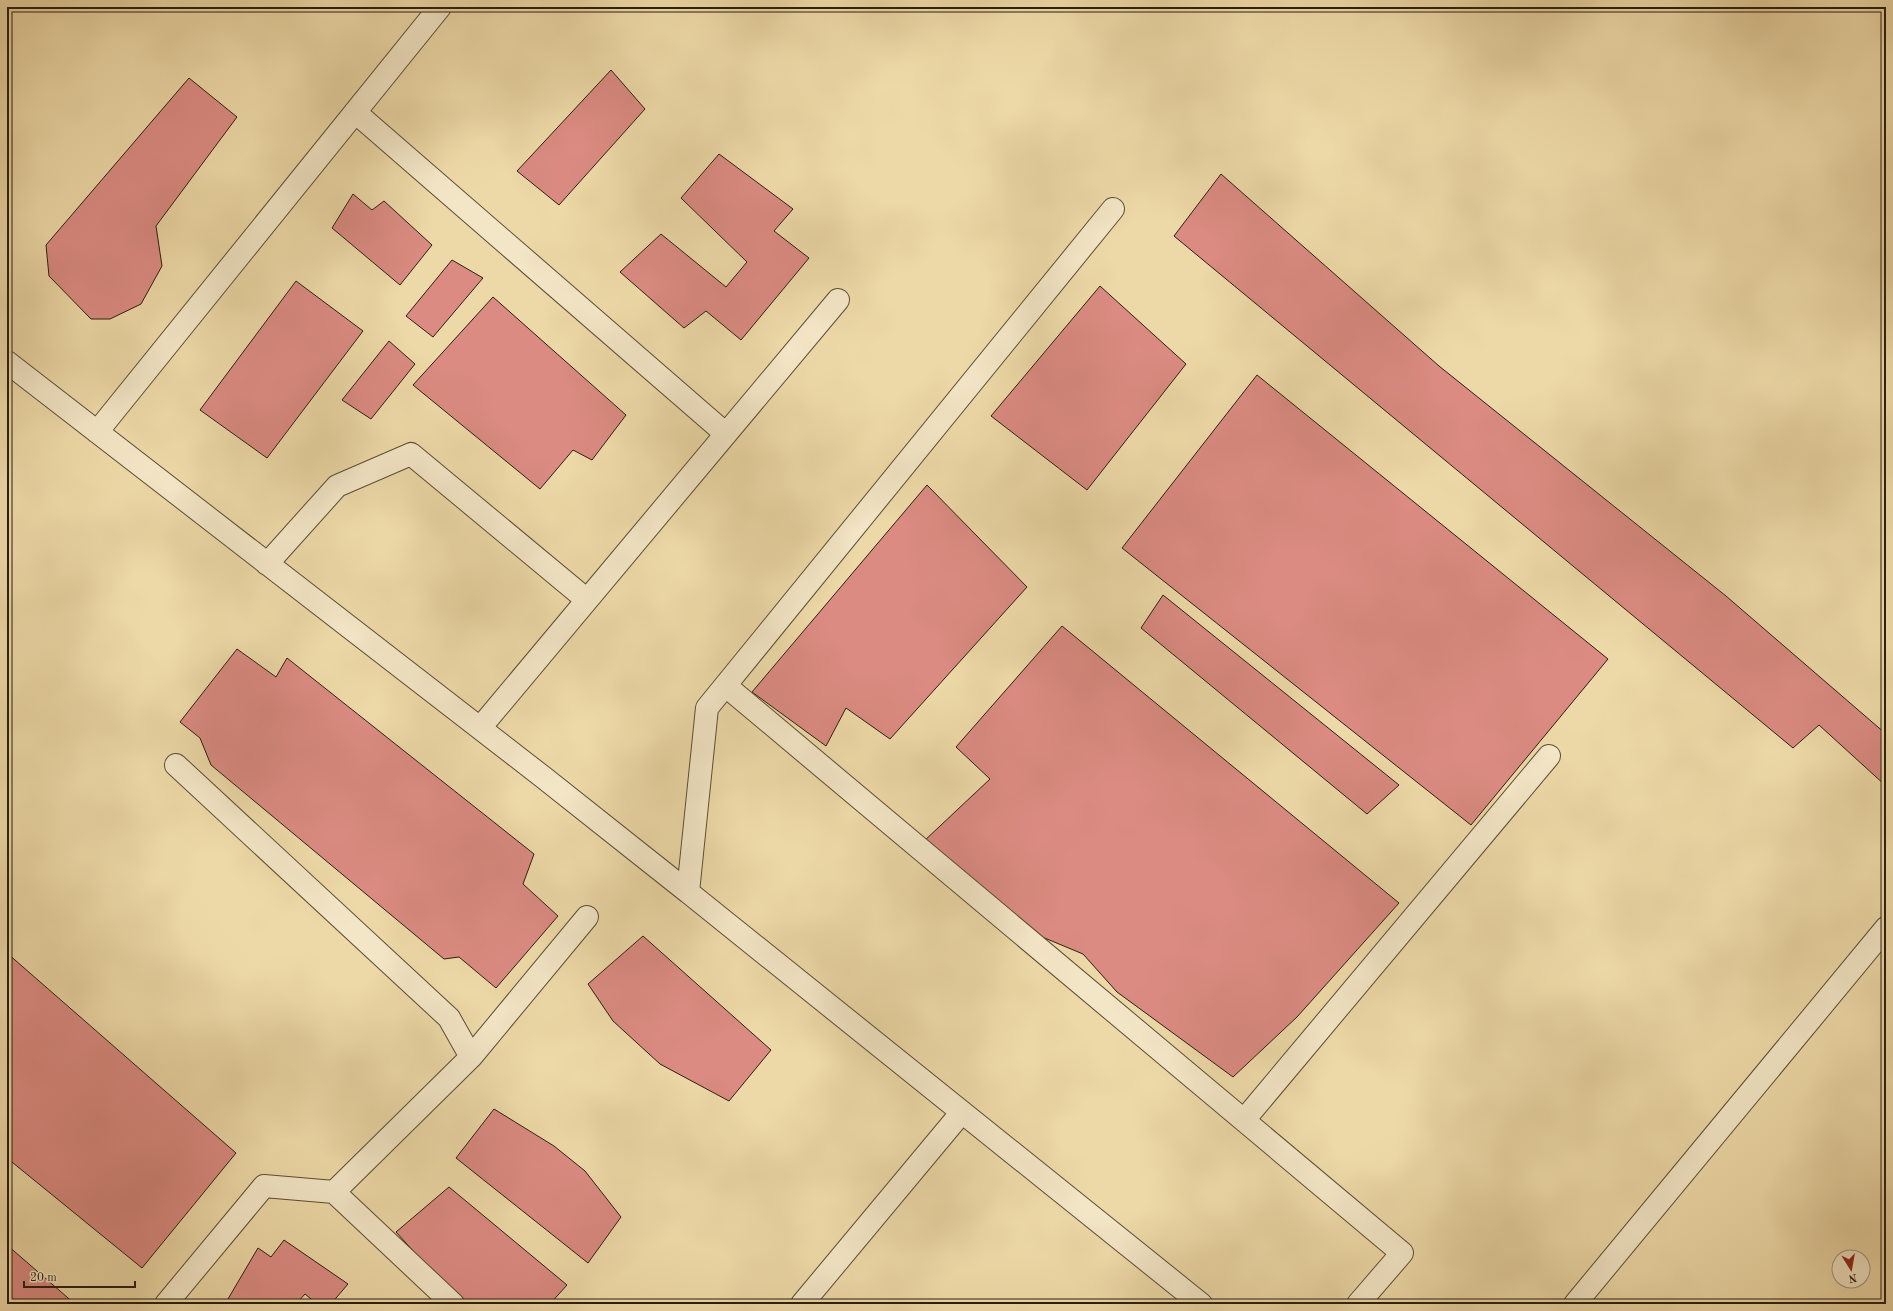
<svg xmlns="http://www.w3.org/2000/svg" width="1893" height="1311" font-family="'Old Standard TT',serif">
	<rect width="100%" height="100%" fill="#edd9a7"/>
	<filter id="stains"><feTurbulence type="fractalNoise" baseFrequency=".005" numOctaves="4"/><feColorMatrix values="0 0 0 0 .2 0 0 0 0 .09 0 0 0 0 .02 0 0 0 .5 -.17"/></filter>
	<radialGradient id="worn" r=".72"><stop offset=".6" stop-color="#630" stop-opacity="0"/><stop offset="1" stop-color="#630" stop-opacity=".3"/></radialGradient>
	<path fill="#db8b82" stroke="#2a1e10" d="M 611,70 L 645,109 L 559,205 L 517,171 Z
		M 189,78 L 237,117 L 156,226 L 162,266 L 141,304 L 110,319 L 91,319 L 49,276 L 46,245 Z
		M 719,154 L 793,209 L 774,231 L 809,258 L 741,340 L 706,311 L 684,328 L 620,272 L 661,234 L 726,287 L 747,262 L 681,198 Z
		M 1221,174 L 1439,366 L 1726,596 L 1886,734 L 1886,786 L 1819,725 L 1793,748 L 1174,236 Z
		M 353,194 L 372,210 L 384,201 L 432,245 L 400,285 L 332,228 Z
		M 452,260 L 483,278 L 433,337 L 406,316 Z
		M 296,281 L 363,331 L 267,458 L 200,410 Z
		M 1100,286 L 1186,364 L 1087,490 L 991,416 Z
		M 493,297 L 626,415 L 592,460 L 573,450 L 540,489 L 413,385 Z
		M 389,341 L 415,364 L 371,419 L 342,400 Z
		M 1257,375 L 1608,659 L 1471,825 L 1122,548 Z
		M 927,485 L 1027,587 L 890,739 L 846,708 L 826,746 L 752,692 Z
		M 1163,595 L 1399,785 L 1367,814 L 1141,628 Z
		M 1062,626 L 1399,903 L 1297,1017 L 1233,1077 L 1117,992 L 1083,954 L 1035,934 L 923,842 L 990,779 L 956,747 Z
		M 237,649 L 276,677 L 287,658 L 534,854 L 523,884 L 558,916 L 496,988 L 459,957 L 444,959 L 211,765 L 200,738 L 180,722 Z
		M 643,936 L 771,1050 L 729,1101 L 660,1064 L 613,1021 L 588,984 Z
		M 7,953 L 236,1153 L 142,1268 L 7,1158 Z
		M 494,1109 L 554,1146 L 585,1171 L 621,1217 L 588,1263 L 456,1158 Z
		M 449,1187 L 567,1285 L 550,1304 L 469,1304 L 434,1274 L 396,1232 Z
		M 284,1240 L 348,1284 L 331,1304 L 317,1304 L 305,1294 L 296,1304 L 225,1304 L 258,1248 L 271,1257 Z
		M 7,1245 L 75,1304 L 7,1304 Z"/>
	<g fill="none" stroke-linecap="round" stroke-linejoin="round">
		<g stroke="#5b4d36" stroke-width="24">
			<path id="minor" d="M 355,112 L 726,434
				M 1113,209 L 707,708 L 688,892 L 1201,1304
				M 7,362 L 543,777 L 688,892
				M 97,432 L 440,7
				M 267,564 L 337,486 L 411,454 L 587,600
				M 726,686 L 1402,1253 L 1358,1304
				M 480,728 L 838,300
				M 176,765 L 449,1018 L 471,1057 L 334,1192
				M 471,1057 L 587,917
				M 1244,1120 L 1549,756
				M 166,1304 L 264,1186 L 334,1192 L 453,1304
				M 802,1304 L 962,1112
				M 1575,1304 L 1886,928"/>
		</g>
		<use href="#minor" stroke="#f3e6c6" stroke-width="22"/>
	</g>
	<rect width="1893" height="1311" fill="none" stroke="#edd9a7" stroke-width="24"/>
	<rect x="8" y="8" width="1877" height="1295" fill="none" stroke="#2a1e10" stroke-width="2"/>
	<rect x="12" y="12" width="1869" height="1287" fill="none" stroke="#2a1e10"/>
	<g transform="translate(1851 1269) rotate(169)"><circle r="19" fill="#f3e6c6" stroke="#a3967d"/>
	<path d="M0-3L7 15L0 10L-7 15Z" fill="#8f2418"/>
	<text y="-6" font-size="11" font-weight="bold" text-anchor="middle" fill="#2a1e10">N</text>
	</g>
	<path d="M24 1281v6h111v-6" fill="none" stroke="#2a1e10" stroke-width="2"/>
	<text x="30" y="1281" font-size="12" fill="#2a1e10" stroke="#f3e6c6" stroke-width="3" paint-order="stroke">20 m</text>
	<rect width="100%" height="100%" filter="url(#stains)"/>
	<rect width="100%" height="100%" fill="url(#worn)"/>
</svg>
